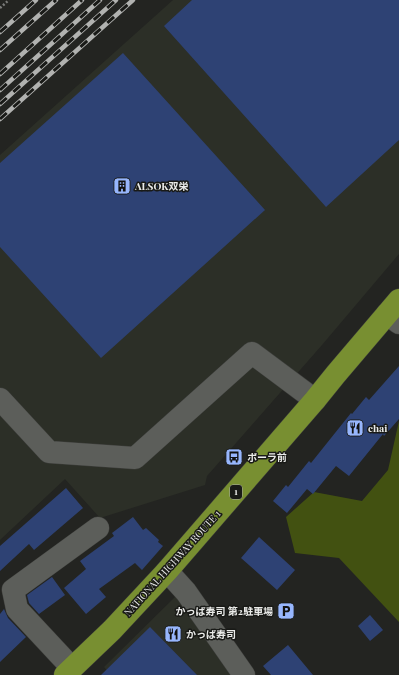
<svg xmlns="http://www.w3.org/2000/svg" width="399" height="675" font-family="'Playfair Display','Noto Sans JP',serif">
	<rect width="100%" height="100%" fill="#232421"/>
	<path fill="#2c2f27" d="M 173,0 L 399,0 L 399,254 L 322,345 L 207,476 L 205,485 L 100,518 L 65,479 L 0,540 L 0,155 Z
		M 175,597 L 184,601 L 238,675 L 111,675 L 104,667 Z"/>
	<path fill="#425111" d="M 399,421 L 399,622 L 339,558 L 295,553 L 286,517 L 314,492 L 362,501 L 388,470 Z"/>
	<path fill="#2e4274" d="M 192,0 L 399,0 L 399,140 L 326,207 L 164,26 Z
		M 123,53 L 265,210 L 101,358 L 0,247 L 0,163 Z
		M 399,366 L 399,419 L 384,436 L 383,434 L 349,476 L 336,466 L 313,494 L 307,489 L 287,513 L 273,501 L 286,485 L 288,487 L 309,461 L 311,463 L 351,413 L 352,414 L 366,397 L 369,400 Z
		M 66,488 L 83,508 L 34,550 L 29,544 L 0,571 L 0,546 Z
		M 133,517 L 143,530 L 146,528 L 159,540 L 158,542 L 163,546 L 142,570 L 135,563 L 99,589 L 106,597 L 86,614 L 64,588 L 86,569 L 80,561 L 114,536 L 112,533 Z
		M 259,537 L 295,570 L 277,590 L 241,558 Z
		M 52,577 L 65,595 L 39,614 L 29,603 L 27,595 Z
		M 4,609 L 8,618 L 26,637 L 0,662 L 0,614 Z
		M 370,615 L 383,630 L 370,641 L 358,626 Z
		M 150,627 L 197,675 L 101,675 Z
		M 288,645 L 313,675 L 271,675 L 263,666 Z"/>
	<g fill="none" stroke-linecap="round" stroke-linejoin="round">
		<g stroke="#3d3e3b" stroke-width="23">
			<path id="minor" d="M 387,314 L 399,323
				M 0,399 L 49,452 L 135,458 L 252,353 L 315,400
				M 167,571 L 186,592 L 244,675
				M 72,668 L 17,609 L 13,590 L 98,528"/>
		</g>
		<g stroke="#3d3e3b" stroke-width="23">
			<path id="highway" d="M 65,675 L 112,630 L 167,571 L 315,400 L 336,374 L 399,300"/>
		</g>
		<path stroke="#7b7c7a" stroke-width="2.5" stroke-dasharray="2 2" stroke-linecap="butt" d="M 0,8 L 9,0"/>
		<use href="#minor" stroke="#5c5e5a" stroke-width="22"/>
		<use href="#highway" stroke="#788f31" stroke-width="22"/>
		<g stroke="#b1b2b0" stroke-width="4.5">
			<path id="rail" d="M 0,32 L 36,0
				M 0,50 L 56,0
				M 0,74 L 82,0
				M 0,90 L 100,0
				M 0,104 L 116,0
				M 0,119 L 133,0"/>
		</g>
		<use href="#rail" stroke="#191a17" stroke-width="3" stroke-dasharray="9" stroke-linecap="butt"/>
	</g>
	<defs>
		<g id="building-square" transform="scale(0.9)"><rect x="-9" y="-9" width="18" height="18" rx="4" fill="#97b6fd" stroke="#191a17"/><path d="M-4-6H4V6H1V3H-1V6H-4ZM-2.5-4.3h1.7v1.8h-1.7ZM.8-4.3h1.7v1.8H.8ZM-2.5-1h1.7V.8h-1.7ZM.8-1h1.7V.8H.8Z" fill="#111"/></g>
		<g id="restaurant-square" transform="scale(0.9)"><rect x="-9" y="-9" width="18" height="18" rx="4" fill="#97b6fd" stroke="#191a17"/><path d="M-5-6h1v4h1v-4h1v4h1v-4h1v5L-1.5 .5V6h-2V.5L-5-1ZM5-6V6H3V1.5H1.5Q1.5-4 5-6Z" fill="#111"/></g>
		<g id="bus-square" transform="scale(0.9)"><rect x="-9" y="-9" width="18" height="18" rx="4" fill="#97b6fd" stroke="#191a17"/><path d="M-5-6H5V4H4V6H2V4H-2V6H-4V4H-5ZM-3.5-4V0h7V-4ZM-3.5 1.2v1.5H-2V1.2ZM2 1.2v1.5H3.5V1.2Z" fill="#111"/></g>
		<g id="parking-square" transform="scale(0.9)"><rect x="-9" y="-9" width="18" height="18" rx="4" fill="#97b6fd" stroke="#191a17"/><path d="M-3.5-5.5H1a3.5 3.5 0 0 1 0 7H-1V5.5H-3.5ZM-1-3.4V-.6H.8a1.4 1.4 0 0 0 0-2.8Z" fill="#111"/></g>
	</defs>
	<g fill-rule="evenodd">
		<use href="#building-square" x="122" y="186"/>
		<use href="#restaurant-square" x="355" y="428"/>
		<use href="#bus-square" x="234" y="457"/>
		<use href="#parking-square" x="286" y="611"/>
		<use href="#restaurant-square" x="173" y="634"/>
	</g>
	<g text-anchor="middle" stroke-width="3" stroke-linejoin="round" paint-order="stroke">
		<rect fill="#191a17" stroke="#abacaa" stroke-width="1" x="230" y="485" width="12" height="14" rx="3"/>
		<g font-size="9" font-weight="bold" fill="#eaebe9">
			<text x="236" y="495">1</text>
		</g>
		<g font-size="10" font-weight="bold" fill="#eaebe9" stroke="#191a17" text-anchor="start">
			<text x="135" y="190">ALSOK双栄</text>
			<text x="368" y="432">chai</text>
			<text x="247" y="461">ポーラ前</text>
			<text x="273" y="615" text-anchor="end">かっぱ寿司 第2駐車場</text>
			<text x="186" y="638">かっぱ寿司</text>
		</g>
		<g font-size="10" fill="#eaebe9" stroke="#191a17">
			<text transform="translate(172 563) rotate(-48)" y="4">NATIONAL HIGHWAY ROUTE 1</text>
		</g>
	</g>
</svg>
